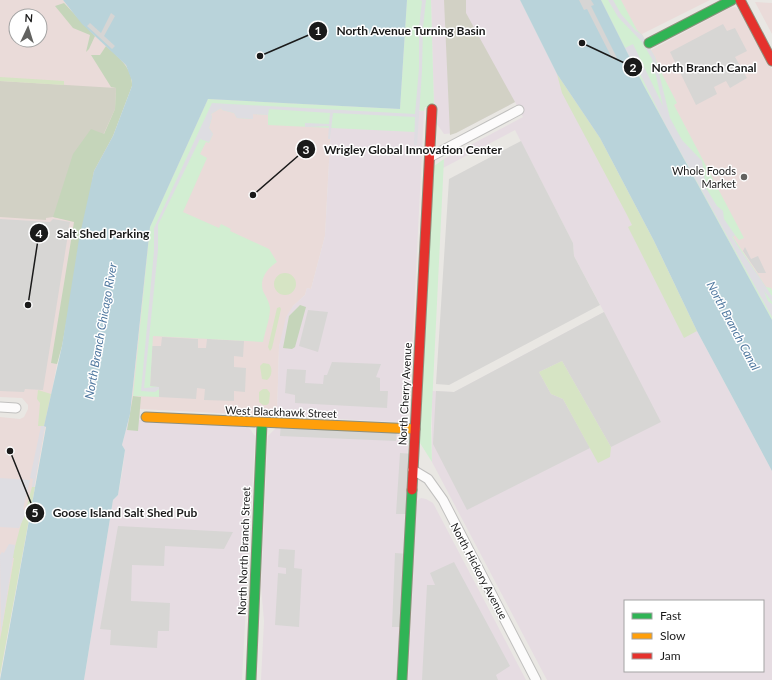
<svg xmlns="http://www.w3.org/2000/svg" width="772" height="680" font-family="Lato,sans-serif">
	<rect width="100%" height="100%" fill="#e9e7e3"/>
	<path fill="#eadbd9" fill-rule="evenodd" d="M 0,0 L 63,0 L 82,24 L 127,65 L 57,364 L 0,675 L 0,417 L 20,419 L 24,417 L 28,409 L 28,405 L 22,398 L 0,397 ZM 16,16 L 40,16 L 40,40 L 16,40 Z
		M 601,0 L 710,0 L 642,34 L 651,50 L 730,8 L 735,7 L 742,11 L 772,69 L 772,320 L 644,86 Z
		M 755,2 L 772,3 L 772,34 Z
		M 208,99 L 332,106 L 325,236 L 311,289 L 307,288 L 305,295 L 293,306 L 279,346 L 277,416 L 140,409 L 140,415 L 130,414 L 150,227 Z"/>
	<path fill="#e6dce2" fill-rule="evenodd" d="M 431,0 L 520,0 L 557,74 L 600,138 L 697,331 L 772,471 L 772,680 L 547,680 L 432,462 L 432,391 L 454,392 L 604,312 L 574,256 L 573,243 L 515,130 L 443,168 L 444,159 L 523,117 L 515,102 L 456,133 L 444,134 L 442,131 L 436,123 L 434,107 ZM 625,601 L 763,601 L 763,671 L 625,671 Z
		M 332,106 L 424,111 L 409,411 L 405,419 L 398,422 L 277,416 L 279,346 L 286,317 L 293,306 L 305,295 L 307,288 L 311,289 L 325,236 Z
		M 130,414 L 140,415 L 139,420 L 246,426 L 250,429 L 255,436 L 242,680 L 84,680 L 113,500 L 118,495 L 122,473 L 125,450 L 122,445 Z
		M 276,428 L 397,434 L 406,439 L 408,444 L 397,680 L 261,680 L 264,621 L 261,586 L 268,436 Z
		M 421,498 L 426,499 L 433,503 L 526,680 L 408,680 L 417,501 Z"/>
	<path fill="#d7d6d4" d="M 723,24 L 727,31 L 735,28 L 747,51 L 735,57 L 747,78 L 730,88 L 726,81 L 714,87 L 717,94 L 696,105 L 670,52 Z
		M 521,141 L 573,243 L 574,256 L 600,305 L 449,385 L 436,384 L 449,179 Z
		M 0,219 L 50,222 L 53,219 L 70,222 L 43,390 L 25,389 L 24,392 L 0,391 Z
		M 308,310 L 328,312 L 318,352 L 299,346 Z
		M 604,312 L 661,422 L 611,447 L 562,361 L 539,372 L 551,394 L 563,399 L 590,448 L 467,510 L 433,444 L 436,391 L 454,392 Z
		M 162,337 L 198,339 L 198,348 L 206,348 L 207,339 L 244,341 L 243,357 L 234,356 L 234,367 L 246,368 L 245,392 L 234,391 L 234,401 L 204,400 L 205,389 L 197,388 L 196,399 L 159,397 L 159,387 L 150,387 L 152,346 L 161,346 Z
		M 332,362 L 381,364 L 376,377 L 380,378 L 380,391 L 388,391 L 387,408 L 295,403 L 295,395 L 285,393 L 287,369 L 306,370 L 305,383 L 323,384 L 324,375 L 327,375 Z
		M 281,423 L 397,429 L 396,441 L 280,436 Z
		M 400,453 L 414,454 L 411,514 L 396,514 Z
		M 118,526 L 233,532 L 224,549 L 165,546 L 164,566 L 132,565 L 131,601 L 170,603 L 169,631 L 158,631 L 157,648 L 110,645 L 111,630 L 100,629 Z
		M 279,549 L 295,550 L 294,568 L 302,569 L 299,627 L 275,625 L 278,573 L 286,574 L 286,568 L 278,567 Z
		M 395,553 L 409,554 L 405,627 L 392,627 Z
		M 454,562 L 510,666 L 496,675 L 498,680 L 422,680 L 427,585 L 435,585 L 430,573 Z"/>
	<path fill="#d2d1c5" d="M 444,0 L 466,0 L 466,13 L 515,102 L 456,133 L 450,135 Z
		M 0,81 L 116,88 L 115,109 L 95,153 L 74,221 L 53,217 L 46,218 L 46,220 L 0,217 Z"/>
	<path fill="#d6e4c4" d="M 557,74 L 600,138 L 654,241 L 697,331 L 684,338 L 628,227 L 632,225 L 626,213 L 562,93 Z
		M 0,77 L 64,81 L 64,85 L 0,81 Z
		M274 284a11 11 0 1 1 22 0a11 11 0 1 1-22 0Z
		M 280,307 L 281,309 L 272,348 L 270,351 L 268,347 L 277,308 Z
		M 562,361 L 611,447 L 610,457 L 598,463 L 563,399 L 551,394 L 539,372 Z
		M 263,363 L 269,364 C 273,368 272,377 267,380 L 262,379 L 260,366 Z
		M 263,389 L 267,389 L 270,393 L 269,403 L 267,405 L 263,405 L 259,402 L 259,392 Z
		M 38,390 L 51,394 L 44,426 L 38,426 L 40,403 L 37,399 Z
		M 32,487 L 35,487 L 0,675 L 0,640 L 14,558 L 12,558 L 22,520 L 23,520 Z"/>
	<path fill="#c5d5ba" d="M 64,3 L 95,36 L 89,49 L 86,52 L 90,35 L 73,28 L 55,6 Z
		M 106,46 C 118,57 133,68 132,86 L 113,136 L 94,171 L 62,346 L 57,364 L 51,363 L 74,222 L 53,217 L 73,154 L 91,129 L 104,134 L 115,109 L 116,88 L 111,87 L 91,55 L 100,55 Z
		M 300,305 L 306,307 L 295,347 L 292,349 L 283,348 L 289,316 Z
		M 133,396 L 141,397 L 138,431 L 127,430 Z"/>
	<path fill="#d2eed2" d="M 407,0 L 431,0 L 434,107 L 425,107 L 424,111 L 416,110 L 415,132 L 268,125 L 268,115 L 253,114 L 253,119 L 237,118 L 234,113 L 222,110 L 221,108 L 211,114 L 212,117 L 209,128 L 213,134 L 209,143 L 206,142 L 200,154 L 207,158 L 183,212 L 219,228 L 221,224 L 231,229 L 230,231 L 269,249 L 277,262 C 268,268 259,278 263,291 C 266,297 269,301 270,308 C 270,319 265,331 263,342 L 153,336 L 150,386 L 159,387 L 159,397 L 133,396 L 150,227 L 208,99 L 400,109 Z
		M 601,0 L 621,0 L 637,30 L 642,35 L 655,57 L 660,70 L 677,103 L 674,105 L 744,238 L 739,240 L 735,235 L 733,237 L 766,287 L 771,288 L 772,291 L 772,320 L 644,86 Z
		M 444,159 L 431,426 L 432,462 L 420,443 L 434,166 Z"/>
	<path fill="#dedde2" d="M 420,0 L 426,0 L 423,27 L 422,71 L 417,145 L 414,145 L 415,117 L 333,113 L 330,139 L 328,139 L 329,126 L 305,127 L 305,123 L 329,124 L 330,113 L 269,109 L 268,115 L 253,114 L 253,119 L 237,118 L 234,113 L 222,110 L 221,108 L 211,114 L 212,117 L 209,128 L 213,134 L 209,142 L 200,139 L 158,225 L 158,250 L 144,388 L 157,387 L 159,387 L 159,389 L 155,392 L 141,391 L 154,251 L 154,228 L 212,103 L 415,114 L 419,68 L 419,28 L 422,1 Z
		M 608,0 L 613,0 L 621,14 L 635,30 L 642,35 L 655,57 L 670,118 L 682,140 L 702,161 L 706,188 L 717,206 L 723,211 L 724,219 L 735,235 L 732,237 L 739,248 L 772,296 L 772,302 L 764,291 L 768,301 L 772,304 L 772,317 L 666,126 L 636,66 L 639,65 L 634,56 L 630,58 L 625,48 L 633,44 L 663,106 L 652,59 L 642,42 L 618,17 Z
		M 41,426 L 45,426 L 34,487 L 32,487 L 33,479 L 30,478 Z
		M 0,478 L 30,480 L 23,509 L 27,511 L 19,528 L 0,527 Z
		M 9,544 L 15,545 L 1,633 L 0,555 L 2,552 L 4,553 Z"/>
	<path fill="#b9d3da" d="M 63,0 L 407,0 L 400,109 L 208,99 L 150,227 L 130,414 L 122,445 L 125,450 L 118,495 L 113,500 L 84,680 L 0,680 L 46,427 L 44,426 L 62,346 L 79,239 L 94,171 L 113,136 L 132,86 L 132,81 L 126,65 L 82,24 Z
		M 520,0 L 601,0 L 644,86 L 772,320 L 772,471 L 697,331 L 654,241 L 600,138 L 557,74 Z"/>
	<path fill="#d6d5d4" d="M 579,0 L 591,0 L 594,5 L 591,6 L 617,58 L 613,60 L 587,9 L 584,10 Z
		M 111,13 L 115,16 L 104,36 L 115,46 L 112,49 L 87,26 L 90,23 L 101,33 Z
		M 745,247 L 751,259 L 758,256 L 766,273 L 758,273 L 743,251 Z"/>
	<g fill="none" stroke-linecap="round" stroke-linejoin="round">
		<g stroke="#c1c0bf" stroke-width="11">
			<path id="street" d="M 430,157 L 519,110
				M 0,407 L 16,408
				M 413,470 L 428,479 L 443,500 L 536,680"/>
		</g>
		<g stroke="#8f907d" stroke-width="11">
			<path id="fast" d="M 649,43 L 732,0
				M 251,680 L 262,423
				M 402,680 L 412,490"/>
		</g>
		<g stroke="#8f907d" stroke-width="11">
			<path id="slow" d="M 146,417 L 415,429"/>
		</g>
		<g stroke="#8f907d" stroke-width="11">
			<path id="jam" d="M 740,0 L 772,61
				M 412,490 L 432,109"/>
		</g>
		<use href="#street" stroke="#fcfbfb" stroke-width="9"/>
		<use href="#fast" stroke="#30b455" stroke-width="9"/>
		<use href="#slow" stroke="#ff9f0a" stroke-width="9"/>
		<use href="#jam" stroke="#e5322d" stroke-width="9"/>
	</g>
	<circle fill="#626260" stroke="#fff" stroke-width="1.5" cx="744" cy="177" r="4"/>
	<g text-anchor="middle" stroke-width="3" stroke-linejoin="round" paint-order="stroke">
		<g font-size="11" fill="#1a1a1a" stroke="#fff" text-anchor="end">
			<text x="736" y="175">Whole Foods<tspan x="736" dy="13">Market</tspan></text>
		</g>
		<g font-size="11" fill="#1a1a1a" stroke="#fff">
			<text transform="translate(405 394) rotate(-87)" y="4">North Cherry Avenue</text>
			<text transform="translate(281 412) rotate(2)" y="4">West Blackhawk Street</text>
			<text transform="translate(244 551) rotate(-88)" y="4">North North Branch Street</text>
			<text transform="translate(479 571) rotate(62)" y="4">North Hickory Avenue</text>
		</g>
		<g font-size="12" font-style="italic" fill="#5179a0" stroke="#fff">
			<text transform="translate(733 326) rotate(62)" y="4">North Branch Canal</text>
			<text transform="translate(101 331) rotate(-80)" y="4">North Branch Chicago River</text>
		</g>
	</g>
	<path fill="none" stroke="#1a1a1a" stroke-width="1.5" d="M260 56L318 31M582 43L633 67M253 195L306 149M28 305L39 233M10 451L35 513"/>
	<g fill="#1a1a1a" stroke="#fff" stroke-width="1.5">
		<circle cx="260" cy="56" r="4"/>
		<circle cx="582" cy="43" r="4"/>
		<circle cx="253" cy="195" r="4"/>
		<circle cx="28" cy="305" r="4"/>
		<circle cx="10" cy="451" r="4"/>
		<circle cx="318" cy="31" r="10"/>
		<circle cx="633" cy="67" r="10"/>
		<circle cx="306" cy="149" r="10"/>
		<circle cx="39" cy="233" r="10"/>
		<circle cx="35" cy="513" r="10"/>
	</g>
	<g font-size="12" text-anchor="middle" font-weight="bold" fill="#fff">
		<text x="318" y="35">1</text>
		<text x="633" y="72">2</text>
		<text x="306" y="154">3</text>
		<text x="39" y="238">4</text>
		<text x="35" y="517">5</text>
	</g>
	<g font-size="12" text-anchor="middle" font-weight="bold" fill="#1a1a1a" stroke="#fff" stroke-width="3" stroke-linejoin="round" paint-order="stroke">
		<text x="411" y="35">North Avenue Turning Basin</text>
		<text x="704" y="72">North Branch Canal</text>
		<text x="413" y="154">Wrigley Global Innovation Center</text>
		<text x="103" y="238">Salt Shed Parking</text>
		<text x="125" y="517">Goose Island Salt Shed Pub</text>
	</g>
	<rect x="624" y="600" width="140" height="72" fill="#ffffff" stroke="#a3a3a3"/>
	<rect x="632" y="613" width="20" height="6" fill="#30b455" stroke="#a3a3a3"/>
	<text x="660" y="620" font-size="12" fill="#1a1a1a">Fast</text>
	<rect x="632" y="633" width="20" height="6" fill="#ff9f0a" stroke="#a3a3a3"/>
	<text x="660" y="640" font-size="12" fill="#1a1a1a">Slow</text>
	<rect x="632" y="653" width="20" height="6" fill="#e5322d" stroke="#a3a3a3"/>
	<text x="660" y="660" font-size="12" fill="#1a1a1a">Jam</text>
	<g transform="translate(28 28) rotate(4)"><circle r="19" fill="#ffffff" stroke="#a3a3a3"/>
	<path d="M0-3L7 15L0 10L-7 15Z" fill="#626260"/>
	<text y="-6" font-size="11" font-weight="bold" text-anchor="middle" fill="#1a1a1a">N</text>
	</g>
</svg>
